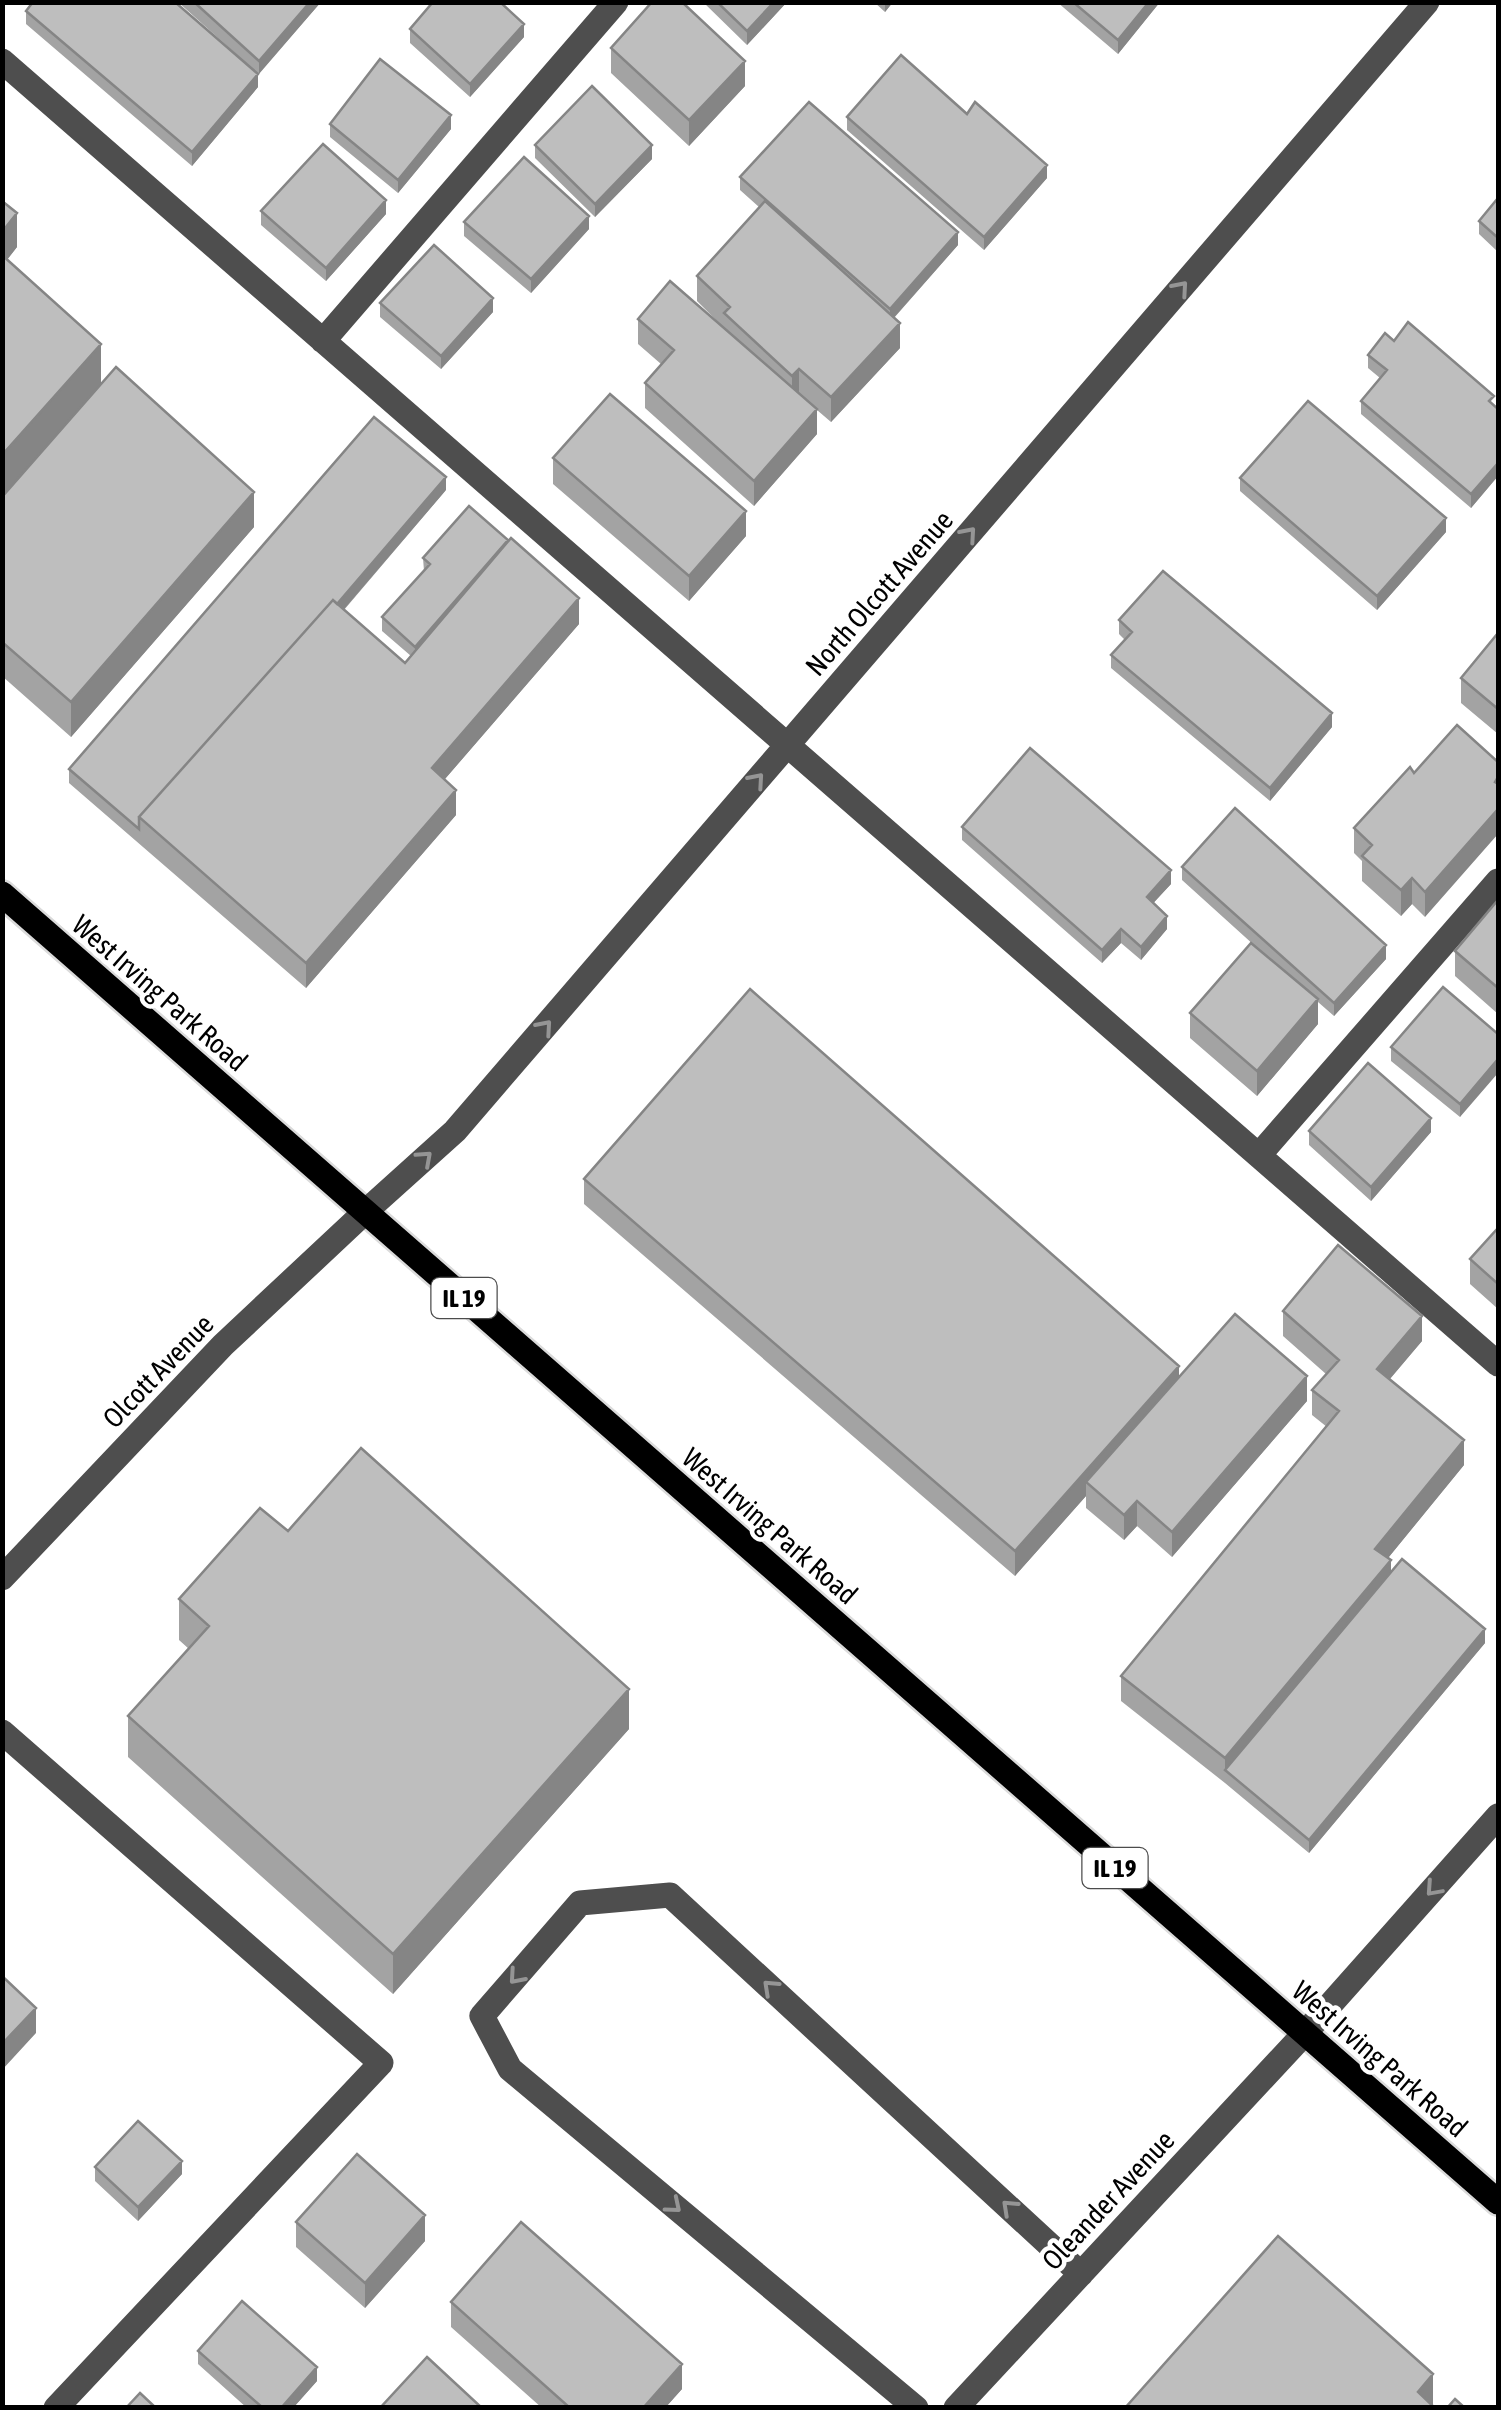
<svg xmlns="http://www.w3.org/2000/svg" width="1501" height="2410" font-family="'Asap Condensed',sans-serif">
	<rect width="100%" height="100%" fill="#fff"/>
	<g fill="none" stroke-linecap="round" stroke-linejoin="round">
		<g stroke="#dbdbdb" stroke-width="30">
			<path id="major" d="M 2,894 L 1498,2202"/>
		</g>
		<path stroke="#4e4e4e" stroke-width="25" d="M 2,61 L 1498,1364
			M 323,341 L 616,2
			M 1259,1155 L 1498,881
			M 2,1578 L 223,1345 L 365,1212 L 455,1131 L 1427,2
			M 2,1732 L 381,2063 L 56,2408
			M 916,2408 L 510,2069 L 482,2016 L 580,1903 L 670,1895 L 1081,2274
			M 956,2408 L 1305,2033 L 1498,1816"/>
		<use href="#major" stroke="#000" stroke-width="25"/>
	</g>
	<path fill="#a3a3a3" d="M 178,2 L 321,2 L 258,74 L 258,87 L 192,166 L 26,24 L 26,11 L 254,70 Z
		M 703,2 L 787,2 L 747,45 Z
		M 874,2 L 893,2 L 885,12 Z
		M 1057,2 L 1160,2 L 1118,54 Z
		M 410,29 L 524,37 L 470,97 L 410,43 Z
		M 611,48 L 745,86 L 689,146 L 611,73 Z
		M 967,114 L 1047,178 L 984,250 L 847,130 L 847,117 Z
		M 330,124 L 451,129 L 398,193 L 330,137 Z
		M 535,145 L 652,159 L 595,217 L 535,158 Z
		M 740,177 L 958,245 L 894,318 L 900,348 L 831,422 L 817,410 L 817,434 L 754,506 L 645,408 L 645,383 L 661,364 L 638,344 L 638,319 L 724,328 L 697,301 L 697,276 L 759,207 L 740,190 Z
		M 1498,198 L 1498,252 L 1479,234 L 1479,221 Z
		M 2,201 L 17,247 L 7,260 L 101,384 L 254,527 L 71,737 L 2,676 Z
		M 261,211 L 386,214 L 326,281 L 261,225 Z
		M 464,222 L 589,229 L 531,293 L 464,236 Z
		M 380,303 L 493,312 L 441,369 L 380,317 Z
		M 1394,341 L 1498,409 L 1498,476 L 1471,508 L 1361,414 L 1361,401 L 1380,378 L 1368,368 L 1368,355 Z
		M 553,458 L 746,536 L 689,601 L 553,484 Z
		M 1240,478 L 1446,532 L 1377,610 L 1240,491 Z
		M 446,490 L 344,610 L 405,663 L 411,656 L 382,631 L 382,617 L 424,571 L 423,558 L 579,624 L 444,780 L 456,815 L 306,988 L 69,783 L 69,769 Z
		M 1119,620 L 1332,727 L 1270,801 L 1111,668 L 1111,655 L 1125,640 L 1119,634 Z
		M 1498,633 L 1498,734 L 1461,703 L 1461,678 Z
		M 1457,725 L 1425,917 L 1412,904 L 1401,916 L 1362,881 L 1362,861 L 1354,853 L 1354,828 L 1414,773 Z
		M 962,827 L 1171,884 L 1153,903 L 1167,929 L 1141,960 L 1121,943 L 1102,963 L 962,840 Z
		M 1182,867 L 1386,959 L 1334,1016 L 1318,1002 L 1318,1024 L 1257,1096 L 1190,1038 L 1190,1013 L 1255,946 L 1182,880 Z
		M 1498,900 L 1498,1014 L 1455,976 L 1455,951 Z
		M 1498,1034 L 1460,1117 L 1391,1061 L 1391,1047 Z
		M 1309,1131 L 1431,1132 L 1371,1201 L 1309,1145 Z
		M 584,1179 L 1179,1377 L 1307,1401 L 1172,1557 L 1137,1526 L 1124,1540 L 1086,1508 L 1086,1496 L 1015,1576 L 584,1204 Z
		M 1498,1228 L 1498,1309 L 1470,1284 L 1470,1259 Z
		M 1283,1311 L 1422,1341 L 1390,1379 L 1464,1465 L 1388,1558 L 1391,1572 L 1485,1643 L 1309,1853 L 1225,1783 L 1121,1701 L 1121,1676 L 1327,1427 L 1312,1415 L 1312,1390 L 1326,1374 L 1283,1336 Z
		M 288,1531 L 629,1729 L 393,1994 L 128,1757 L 128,1716 L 189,1649 L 179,1640 L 179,1599 Z
		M 95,2167 L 182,2174 L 138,2221 L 95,2181 Z
		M 296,2222 L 425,2241 L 365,2308 L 296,2247 Z
		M 451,2302 L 682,2389 L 665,2408 L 542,2408 L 451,2327 Z
		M 198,2351 L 317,2381 L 293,2408 L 247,2408 L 198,2364 Z"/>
	<path fill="#858585" d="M 310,2 L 321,2 L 259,74 L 259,61 Z
		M 774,2 L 787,2 L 747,45 L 747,31 Z
		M 885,2 L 893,2 L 885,12 Z
		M 1149,2 L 1160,2 L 1118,54 L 1118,40 Z
		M 524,24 L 524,37 L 470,97 L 470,84 Z
		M 745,61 L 745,86 L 689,146 L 689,120 Z
		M 258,74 L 258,87 L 192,166 L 192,152 Z
		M 451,115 L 451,129 L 398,193 L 398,180 Z
		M 652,145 L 652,159 L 595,217 L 595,204 Z
		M 1047,165 L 1047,178 L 984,250 L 984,237 Z
		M 386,200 L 386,214 L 326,281 L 326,268 Z
		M 17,213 L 17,247 L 2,266 L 2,232 Z
		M 589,216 L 589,229 L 531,293 L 531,279 Z
		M 958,232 L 958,245 L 890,322 L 890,309 Z
		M 493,298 L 493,312 L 441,369 L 441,356 Z
		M 900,323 L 900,348 L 831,422 L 831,397 Z
		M 101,344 L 101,392 L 2,502 L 2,455 Z
		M 799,369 L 799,394 L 792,401 L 792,376 Z
		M 817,409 L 817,434 L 754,506 L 754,481 Z
		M 1498,463 L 1498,476 L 1471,508 L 1471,494 Z
		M 446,477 L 446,490 L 333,622 L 332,610 Z
		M 254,492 L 254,527 L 71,737 L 71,702 Z
		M 746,511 L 746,536 L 689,601 L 689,576 Z
		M 1446,518 L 1446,532 L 1377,610 L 1377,596 Z
		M 508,540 L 508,553 L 415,660 L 415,647 Z
		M 579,598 L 579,624 L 432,794 L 432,768 Z
		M 1332,713 L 1332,727 L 1270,801 L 1270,788 Z
		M 456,790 L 456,815 L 306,988 L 306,963 Z
		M 1498,809 L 1498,834 L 1425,917 L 1425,892 Z
		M 1171,870 L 1171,884 L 1147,910 L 1147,897 Z
		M 1412,878 L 1412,904 L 1401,916 L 1401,890 Z
		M 1167,916 L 1167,929 L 1141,960 L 1141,947 Z
		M 1121,929 L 1121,943 L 1102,963 L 1102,950 Z
		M 1386,945 L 1386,959 L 1334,1016 L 1334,1003 Z
		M 1318,999 L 1318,1024 L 1257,1096 L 1257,1071 Z
		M 1498,1059 L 1498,1073 L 1460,1117 L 1460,1104 Z
		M 1431,1118 L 1431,1132 L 1371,1201 L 1371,1187 Z
		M 1422,1316 L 1422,1341 L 1377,1394 L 1377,1369 Z
		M 1179,1366 L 1179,1391 L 1086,1482 L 1086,1496 L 1015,1576 L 1015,1551 Z
		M 1307,1376 L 1307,1401 L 1172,1557 L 1172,1532 Z
		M 1464,1440 L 1464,1465 L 1375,1574 L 1375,1549 Z
		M 1137,1501 L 1137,1526 L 1124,1540 L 1124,1515 Z
		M 1391,1560 L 1391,1585 L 1225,1770 L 1225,1758 Z
		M 1485,1629 L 1485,1643 L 1309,1853 L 1309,1840 Z
		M 629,1689 L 629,1729 L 393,1994 L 393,1954 Z
		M 36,2008 L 36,2033 L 2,2070 L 2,2044 Z
		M 182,2161 L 182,2174 L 138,2221 L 138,2207 Z
		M 425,2215 L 425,2241 L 365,2308 L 365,2283 Z
		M 682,2364 L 682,2389 L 665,2408 L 643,2408 Z
		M 317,2367 L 317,2381 L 293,2408 L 281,2408 Z
		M 1433,2374 L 1433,2408 L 1418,2392 Z"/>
	<path fill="#bebebe" stroke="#858585" stroke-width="2.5" d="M 33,2 L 175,2 L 258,74 L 192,152 L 26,11 Z
		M 194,2 L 310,2 L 259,61 Z
		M 433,2 L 500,2 L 524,24 L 470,84 L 410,29 Z
		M 652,2 L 682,2 L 745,61 L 689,120 L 611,48 Z
		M 717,2 L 774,2 L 747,31 Z
		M 1073,2 L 1149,2 L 1118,40 Z
		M 901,55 L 967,114 L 975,102 L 1047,165 L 984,237 L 847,117 Z
		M 380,59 L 451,115 L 398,180 L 330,124 Z
		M 592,86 L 652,145 L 595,204 L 535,145 Z
		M 809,102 L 958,232 L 890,309 L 740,177 Z
		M 323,144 L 386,200 L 326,268 L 261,211 Z
		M 524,157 L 589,216 L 531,279 L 464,222 Z
		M 1498,198 L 1498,238 L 1479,221 Z
		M 2,201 L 17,213 L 2,232 Z
		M 765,201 L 900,323 L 831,397 L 799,369 L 792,376 L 724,313 L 730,307 L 697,276 Z
		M 434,245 L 493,298 L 441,356 L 380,303 Z
		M 2,255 L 101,344 L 2,455 Z
		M 670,281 L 817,409 L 754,481 L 645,383 L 674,350 L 638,319 Z
		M 1408,322 L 1494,396 L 1489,401 L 1498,409 L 1498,463 L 1471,494 L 1361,401 L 1387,370 L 1368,355 L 1385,333 L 1394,341 Z
		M 116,367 L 254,492 L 71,702 L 2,642 L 2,497 Z
		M 610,394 L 746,511 L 689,576 L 553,458 Z
		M 1308,401 L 1446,518 L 1377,596 L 1240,478 Z
		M 374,417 L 446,477 L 337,604 L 333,600 L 139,817 L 139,829 L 69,769 Z
		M 469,506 L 508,540 L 415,647 L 382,617 L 430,564 L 423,558 Z
		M 511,538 L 579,598 L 432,768 L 456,790 L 306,963 L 139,817 L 333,600 L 405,663 Z
		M 1163,571 L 1332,713 L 1270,788 L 1111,655 L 1132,632 L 1119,620 Z
		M 1498,633 L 1498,709 L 1461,678 Z
		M 1457,725 L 1498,762 L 1498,777 L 1495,782 L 1498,784 L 1498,809 L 1425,892 L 1412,878 L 1401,890 L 1362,856 L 1372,845 L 1354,828 L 1410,767 L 1414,773 Z
		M 1030,748 L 1171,870 L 1147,897 L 1167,916 L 1141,947 L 1121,929 L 1102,950 L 962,827 Z
		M 1235,808 L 1386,945 L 1334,1003 L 1182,867 Z
		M 1498,900 L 1498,988 L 1455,951 Z
		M 1251,943 L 1318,999 L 1257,1071 L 1190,1013 Z
		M 1443,987 L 1498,1034 L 1498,1059 L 1460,1104 L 1391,1047 Z
		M 750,989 L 1179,1366 L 1015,1551 L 584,1179 Z
		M 1368,1063 L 1431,1118 L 1371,1187 L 1309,1131 Z
		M 1498,1228 L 1498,1284 L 1470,1259 Z
		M 1338,1245 L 1422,1316 L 1377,1369 L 1464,1440 L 1375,1549 L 1391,1560 L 1225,1758 L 1121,1676 L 1339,1411 L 1312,1390 L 1339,1360 L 1283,1311 Z
		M 1235,1314 L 1307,1376 L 1172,1532 L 1137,1501 L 1124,1515 L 1086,1482 Z
		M 361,1448 L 629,1689 L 393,1954 L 128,1716 L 209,1626 L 179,1599 L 260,1508 L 288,1531 Z
		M 1402,1559 L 1485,1629 L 1309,1840 L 1225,1770 Z
		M 2,1976 L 36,2008 L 2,2044 Z
		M 138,2121 L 182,2161 L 138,2207 L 95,2167 Z
		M 357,2154 L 425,2215 L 365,2283 L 296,2222 Z
		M 521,2222 L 682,2364 L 643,2408 L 570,2408 L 451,2302 Z
		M 1278,2236 L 1433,2374 L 1418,2392 L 1435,2408 L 1125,2408 Z
		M 242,2301 L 317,2367 L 281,2408 L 263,2408 L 198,2351 Z
		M 427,2357 L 482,2408 L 380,2408 Z
		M 140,2393 L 156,2408 L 126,2408 Z
		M 1455,2399 L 1465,2408 L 1447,2408 Z"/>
	<defs><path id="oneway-chevron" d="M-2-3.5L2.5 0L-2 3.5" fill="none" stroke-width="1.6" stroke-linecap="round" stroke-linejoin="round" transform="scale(2.5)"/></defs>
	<g stroke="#959595">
		<use href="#oneway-chevron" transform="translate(1181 288) rotate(-49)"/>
		<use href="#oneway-chevron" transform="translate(969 534) rotate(-49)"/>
		<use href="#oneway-chevron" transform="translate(757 780) rotate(-49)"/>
		<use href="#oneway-chevron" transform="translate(545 1027) rotate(-49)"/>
		<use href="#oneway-chevron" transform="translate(425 1158) rotate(-42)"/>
		<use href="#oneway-chevron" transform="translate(1433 1889) rotate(132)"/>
		<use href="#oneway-chevron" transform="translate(516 1977) rotate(131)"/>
		<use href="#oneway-chevron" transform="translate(770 1987) rotate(-137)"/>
		<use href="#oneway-chevron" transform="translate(674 2206) rotate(40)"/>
		<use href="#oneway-chevron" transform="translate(1009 2207) rotate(-137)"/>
	</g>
	<g text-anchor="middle" stroke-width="9" stroke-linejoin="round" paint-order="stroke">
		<g fill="#fff" stroke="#4c4c4c" stroke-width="2.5">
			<rect x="431.5" y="1278" width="65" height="40" rx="8"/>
			<rect x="1082.5" y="1848" width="65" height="40" rx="8"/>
		</g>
		<g font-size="25" font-weight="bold" fill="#000">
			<text x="464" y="1307">IL 19</text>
			<text x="1115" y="1877">IL 19</text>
		</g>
		<g font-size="28" fill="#000" stroke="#fff">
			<text transform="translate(879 593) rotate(-49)" y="10">North Olcott Avenue</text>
			<text transform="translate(160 993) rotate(41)" y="10">West Irving Park Road</text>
			<text transform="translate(158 1371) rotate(-46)" y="10">Olcott Avenue</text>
			<text transform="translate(770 1526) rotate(41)" y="10">West Irving Park Road</text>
			<text transform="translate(1380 2059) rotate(41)" y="10">West Irving Park Road</text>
			<text transform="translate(1108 2200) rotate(-47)" y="10">Oleander Avenue</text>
		</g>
	</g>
	<rect width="1501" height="2410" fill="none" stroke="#000000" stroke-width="10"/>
</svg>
